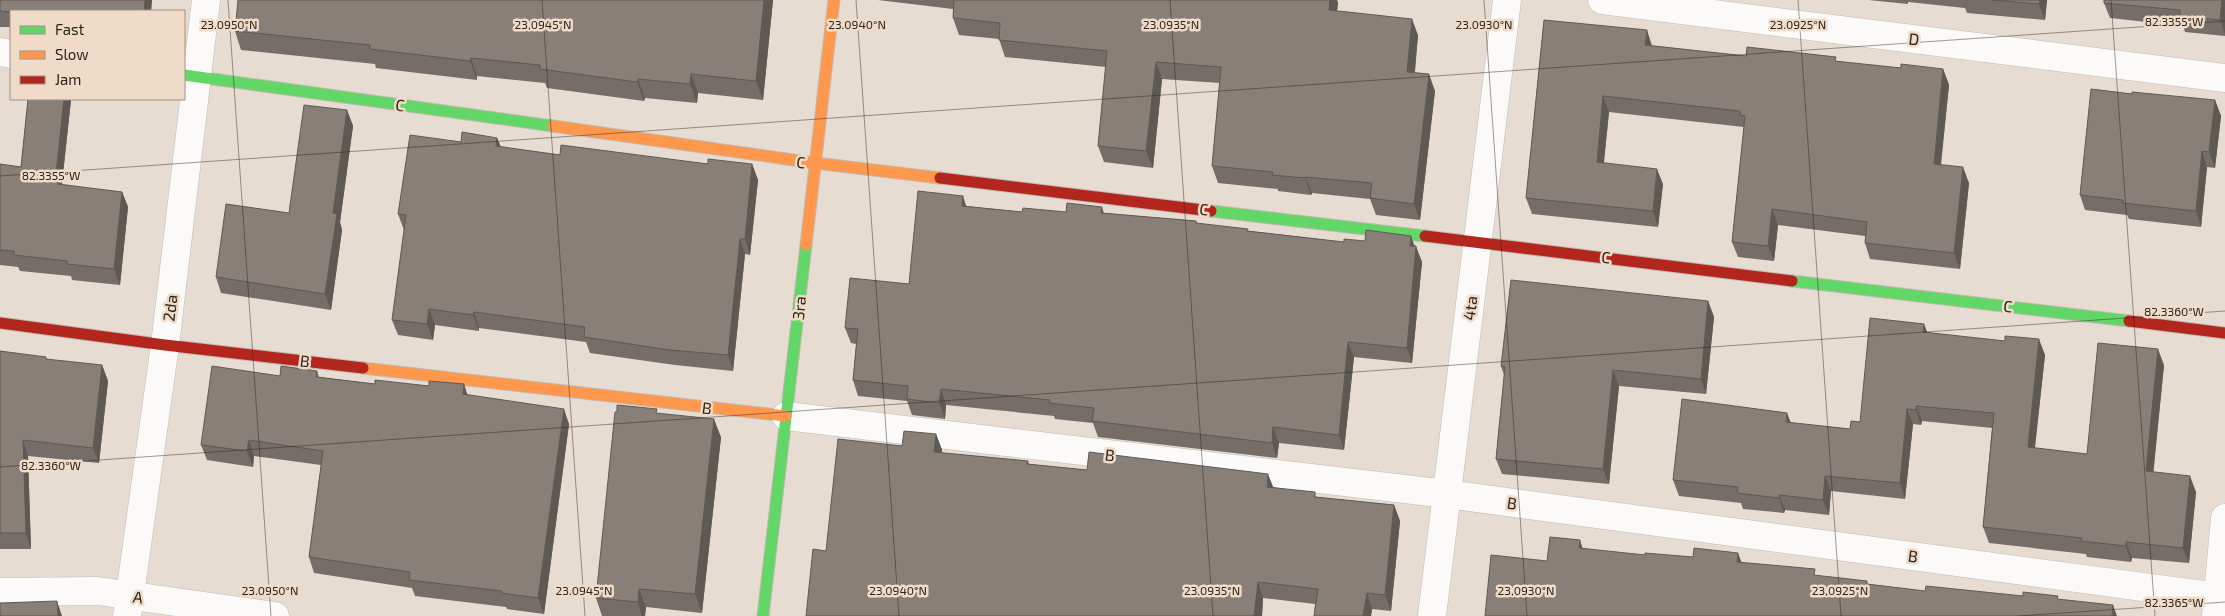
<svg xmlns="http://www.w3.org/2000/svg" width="2225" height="616" font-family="'Exo 2',sans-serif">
	<rect width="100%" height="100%" fill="#e7dcd1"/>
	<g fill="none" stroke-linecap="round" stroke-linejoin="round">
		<g stroke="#c3bab1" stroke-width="29">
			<path id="street" d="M 1602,0 L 2225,78
				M 0,52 L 11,54
				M 786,416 L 1447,494 L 2218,597
				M 0,592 L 98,591 L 275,616
				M 127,616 L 165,345 L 206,0
				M 1432,616 L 1507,0
				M 2216,616 L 2225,518"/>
		</g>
		<g stroke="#c3bab1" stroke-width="13">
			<path id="fast" d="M 184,75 L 553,126
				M 1211,211 L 1425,236
				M 1792,281 L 2129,321
				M 763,616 L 806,245"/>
		</g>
		<g stroke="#c3bab1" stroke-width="13">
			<path id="slow" d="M 553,126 L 815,163 L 940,178
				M 806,245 L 834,0
				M 363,368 L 786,416"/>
		</g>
		<g stroke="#c3bab1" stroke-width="13">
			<path id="jam" d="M 940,178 L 1211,211
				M 1425,236 L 1792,281
				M 2129,321 L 2225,333
				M 0,323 L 165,345 L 363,368"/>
		</g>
		<use href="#street" stroke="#fbfaf8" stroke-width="28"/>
		<use href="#fast" stroke="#63d668" stroke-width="11"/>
		<use href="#slow" stroke="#ff974d" stroke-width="11"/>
		<use href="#jam" stroke="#b3261e" stroke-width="11"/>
	</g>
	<path fill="#756d67" d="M 0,0 L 152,0 L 151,11 L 11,11 L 11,27 L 0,27 Z
		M 773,0 L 763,100 L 698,93 L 697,103 L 645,98 L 644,101 L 547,88 L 545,83 L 477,76 L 477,80 L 376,68 L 375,64 L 241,50 L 235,31 Z
		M 878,0 L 1337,0 L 1338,3 L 1337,11 L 1418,35 L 1415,73 L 1435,91 L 1420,220 L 1376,215 L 1370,199 L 1312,193 L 1311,195 L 1278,191 L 1278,189 L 1218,183 L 1212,166 L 1220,83 L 1162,79 L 1153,168 L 1104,162 L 1098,146 L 1106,67 L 1005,57 L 999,39 L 959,35 L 953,18 L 953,9 Z
		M 1868,0 L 2047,0 L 2045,20 L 1967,13 L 1965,8 L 1908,2 L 1908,4 Z
		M 2225,0 L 2225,36 L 2185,32 L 2183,26 L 2110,18 L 2104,3 Z
		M 1544,20 L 1652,46 L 1746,56 L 1837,62 L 1901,68 L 1943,69 L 1949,85 L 1941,165 L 1969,183 L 1960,269 L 1870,259 L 1865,243 L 1865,236 L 1778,225 L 1774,261 L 1738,257 L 1732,242 L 1744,127 L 1609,112 L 1604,163 L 1663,184 L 1658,227 L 1532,214 L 1526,198 Z
		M 2132,94 L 2215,100 L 2221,116 L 2215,168 L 2207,167 L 2201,227 L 2129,219 L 2127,215 L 2085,210 L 2080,195 Z
		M 28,99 L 70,99 L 71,100 L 62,183 L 63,185 L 122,192 L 128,207 L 120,285 L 72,280 L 71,276 L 20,271 L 18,267 L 0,265 L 0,164 L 21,167 Z
		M 347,110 L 353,126 L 340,222 L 342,230 L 331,310 L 221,293 L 216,277 L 289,213 Z
		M 497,138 L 501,147 L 560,155 L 708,164 L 752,164 L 758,180 L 750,255 L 745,254 L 733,371 L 675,365 L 590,353 L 586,342 L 479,328 L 479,331 L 435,325 L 433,340 L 398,335 L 392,320 L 404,230 L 398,214 L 461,142 Z
		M 966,206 L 1022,212 L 1066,212 L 1102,207 L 1104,213 L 1196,221 L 1197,223 L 1249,231 L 1344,242 L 1415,246 L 1422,262 L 1412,363 L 1354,357 L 1344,450 L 1279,443 L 1277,458 L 1098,437 L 1093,423 L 1055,419 L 1054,416 L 946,405 L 945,419 L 912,415 L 907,401 L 858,396 L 853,380 L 856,344 L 851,343 L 845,328 L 909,284 Z
		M 1708,301 L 1714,317 L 1706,394 L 1619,386 L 1609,484 L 1502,474 L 1496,459 L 1504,375 L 1501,366 Z
		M 1927,332 L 2045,355 L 2035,448 L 2087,454 L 2164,365 L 2153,472 L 2196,492 L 2189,563 L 2132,558 L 2131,562 L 2087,557 L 2086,554 L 1989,543 L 1983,527 L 1992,428 L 1922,421 L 1921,425 L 1913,424 L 1905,499 L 1831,491 L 1829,515 L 1785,510 L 1784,513 L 1743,509 L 1741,503 L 1679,496 L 1673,480 L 1791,423 L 1850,429 L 1860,422 Z
		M 0,351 L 47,360 L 102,365 L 108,381 L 99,463 L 28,456 L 31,549 L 0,549 Z
		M 317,371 L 319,377 L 375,384 L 429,386 L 464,384 L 467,395 L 569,424 L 544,614 L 507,609 L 506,607 L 415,596 L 412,588 L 314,573 L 309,557 L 321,465 L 254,456 L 253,467 L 207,460 L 201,445 L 280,376 Z
		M 658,413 L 721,437 L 702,613 L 646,607 L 645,616 L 602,616 L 596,598 Z
		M 936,434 L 942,450 L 941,453 L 1028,461 L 1029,464 L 1087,470 L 1273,487 L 1317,497 L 1394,505 L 1400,521 L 1391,611 L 1372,609 L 1371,616 L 1314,616 L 1315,604 L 1263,598 L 1262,616 L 806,616 L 826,551 L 902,446 Z"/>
	<path fill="#5f5954" d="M 145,0 L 152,0 L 151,11 L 144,11 Z
		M 764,0 L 773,0 L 763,100 L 756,81 Z
		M 1330,0 L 1337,0 L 1338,3 L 1335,27 L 1329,10 Z
		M 2040,0 L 2047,0 L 2045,20 L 2039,4 Z
		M 2222,0 L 2225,0 L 2225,34 L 2220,20 Z
		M 1412,19 L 1418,35 L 1413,88 L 1407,72 Z
		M 1647,30 L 1652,46 L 1651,61 L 1645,45 Z
		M 471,58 L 477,76 L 477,80 L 470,61 Z
		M 1156,62 L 1162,79 L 1153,168 L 1146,151 Z
		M 1943,69 L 1949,85 L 1939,180 L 1934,164 Z
		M 691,74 L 698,93 L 697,103 L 690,84 Z
		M 1429,74 L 1435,91 L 1420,220 L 1414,204 Z
		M 638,79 L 645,98 L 644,101 L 637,82 Z
		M 1603,96 L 1609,112 L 1602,178 L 1597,162 Z
		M 64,99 L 70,99 L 71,100 L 62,183 L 65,190 L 58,184 L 56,174 Z
		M 2215,100 L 2221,116 L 2215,168 L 2209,152 Z
		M 347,110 L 353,126 L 340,222 L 342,230 L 331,310 L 325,294 L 333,213 Z
		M 497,138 L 503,153 L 496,146 Z
		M 2202,151 L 2207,167 L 2201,227 L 2196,211 Z
		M 752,164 L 758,180 L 750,255 L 745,239 Z
		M 1963,167 L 1969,183 L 1960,269 L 1954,253 Z
		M 1657,169 L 1663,184 L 1658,227 L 1653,211 Z
		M 1305,177 L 1312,193 L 1311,195 L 1305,178 Z
		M 122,192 L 128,207 L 120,285 L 114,269 Z
		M 963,196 L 968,212 L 962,206 Z
		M 1772,209 L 1778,225 L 1774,261 L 1768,246 Z
		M 1411,236 L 1416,250 L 1416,246 L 1422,262 L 1412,363 L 1407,348 L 1410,246 Z
		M 740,239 L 745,254 L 733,371 L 728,355 Z
		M 1708,301 L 1714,317 L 1706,394 L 1701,379 Z
		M 429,309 L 435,325 L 433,340 L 427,324 Z
		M 474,312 L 479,328 L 479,331 L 473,315 Z
		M 1924,324 L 1930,339 L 1923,332 Z
		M 2039,339 L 2045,355 L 2033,463 L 2028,447 Z
		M 1348,342 L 1354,357 L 1344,450 L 1339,435 Z
		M 2158,349 L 2164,365 L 2152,487 L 2146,471 Z
		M 102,365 L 108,381 L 99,463 L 93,448 Z
		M 1613,370 L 1619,386 L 1609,484 L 1603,469 Z
		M 464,384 L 469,400 L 463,394 Z
		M 941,389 L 946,405 L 945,419 L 939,403 Z
		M 1916,406 L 1922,421 L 1921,425 L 1916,410 Z
		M 564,409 L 569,424 L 544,614 L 538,598 Z
		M 1907,409 L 1913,424 L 1905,499 L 1900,483 Z
		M 1787,413 L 1793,428 L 1786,422 Z
		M 714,419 L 721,437 L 702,613 L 695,594 Z
		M 1273,427 L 1279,443 L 1277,458 L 1272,443 Z
		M 936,434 L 942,450 L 940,468 L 934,452 Z
		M 23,440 L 28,456 L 31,549 L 26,533 Z
		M 249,440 L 254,456 L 253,467 L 247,451 Z
		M 1268,474 L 1274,489 L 1267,487 Z
		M 1825,476 L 1831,491 L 1829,515 L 1823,500 Z
		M 2190,476 L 2196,492 L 2189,563 L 2183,548 Z
		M 1779,495 L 1785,510 L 1784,513 L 1779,498 Z
		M 1394,505 L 1400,521 L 1391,611 L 1385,595 Z
		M 1580,540 L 1585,556 L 1579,548 Z
		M 2126,542 L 2132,558 L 2131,562 L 2126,546 Z
		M 1738,553 L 1744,569 L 1737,562 Z
		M 1258,582 L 1263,598 L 1262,616 L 1254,616 Z
		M 639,589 L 646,607 L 645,616 L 642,616 L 638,602 Z
		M 1367,593 L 1372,609 L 1371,616 L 1363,616 Z
		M 57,601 L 62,616 L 58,616 Z
		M 2113,605 L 2117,616 L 2112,616 Z"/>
	<path fill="#887f78" stroke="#5f5954" d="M 0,0 L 145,0 L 144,11 L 11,11 L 11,12 L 0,11 Z
		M 238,0 L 764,0 L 756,81 L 691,74 L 690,84 L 638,79 L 637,82 L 540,69 L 540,65 L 471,58 L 470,61 L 370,49 L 370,45 L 235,31 Z
		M 954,0 L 1330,0 L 1329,10 L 1412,19 L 1407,72 L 1429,74 L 1414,204 L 1370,198 L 1372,183 L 1305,177 L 1305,178 L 1272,175 L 1273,172 L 1212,166 L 1221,67 L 1156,62 L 1146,151 L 1098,146 L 1107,51 L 999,40 L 1000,23 L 953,18 Z
		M 1991,0 L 2040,0 L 2039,4 Z
		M 2104,0 L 2222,0 L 2220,20 L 2180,16 L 2180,10 L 2104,3 Z
		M 1544,20 L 1647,30 L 1645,45 L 1746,56 L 1747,47 L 1836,57 L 1835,61 L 1901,68 L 1901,64 L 1943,69 L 1934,164 L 1963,167 L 1954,253 L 1865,243 L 1867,222 L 1772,209 L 1768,246 L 1732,242 L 1745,116 L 1740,115 L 1740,111 L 1603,96 L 1597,162 L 1657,169 L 1653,211 L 1526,198 Z
		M 2091,89 L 2132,94 L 2132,92 L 2215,100 L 2209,152 L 2202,151 L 2196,211 L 2123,203 L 2123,200 L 2080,195 Z
		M 28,99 L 64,99 L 56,174 L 59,174 L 58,184 L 122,192 L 114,269 L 67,264 L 67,261 L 14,255 L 14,251 L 0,250 L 0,164 L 21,167 Z
		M 304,105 L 347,110 L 333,213 L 337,214 L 325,294 L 216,277 L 226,204 L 289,213 Z
		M 462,132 L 497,138 L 496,146 L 560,155 L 561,145 L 708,164 L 708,159 L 752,164 L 745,239 L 740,239 L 728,355 L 670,350 L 584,337 L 585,327 L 474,312 L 473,315 L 429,309 L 427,324 L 392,320 L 406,215 L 398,214 L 410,135 L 461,142 Z
		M 918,191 L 963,196 L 962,206 L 1022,212 L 1023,208 L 1066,212 L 1067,203 L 1102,207 L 1101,213 L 1196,221 L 1196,223 L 1248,229 L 1247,231 L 1344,242 L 1344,239 L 1365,241 L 1366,230 L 1411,236 L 1410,246 L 1416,246 L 1407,348 L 1348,342 L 1339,435 L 1273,427 L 1272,443 L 1092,421 L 1094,408 L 1049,403 L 1050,400 L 941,389 L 939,403 L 907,399 L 908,386 L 853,380 L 858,329 L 845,328 L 850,278 L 909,284 Z
		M 1511,280 L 1708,301 L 1701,379 L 1613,370 L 1603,469 L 1496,459 L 1505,367 L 1501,366 Z
		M 1870,318 L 1924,324 L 1923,332 L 2005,341 L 2005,336 L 2039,339 L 2028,447 L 2087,454 L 2098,343 L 2158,349 L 2146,471 L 2190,476 L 2183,548 L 2126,542 L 2126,546 L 2081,541 L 2082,538 L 1983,527 L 1994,413 L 1916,406 L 1916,410 L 1907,409 L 1900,483 L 1825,476 L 1823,500 L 1779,495 L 1779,498 L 1737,493 L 1738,487 L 1673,480 L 1682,399 L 1787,413 L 1786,422 L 1850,429 L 1851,421 L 1860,422 Z
		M 0,351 L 46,357 L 46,359 L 102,365 L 93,448 L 23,440 L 26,533 L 0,533 Z
		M 212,366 L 280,376 L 281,366 L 317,371 L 316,377 L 375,384 L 375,380 L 429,386 L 429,381 L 464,384 L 463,394 L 564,409 L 538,598 L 501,593 L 502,591 L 409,580 L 410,572 L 309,557 L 323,451 L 249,440 L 247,451 L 201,445 Z
		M 617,405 L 657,409 L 656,413 L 714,419 L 695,594 L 639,589 L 638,602 L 596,598 L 615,412 L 617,412 Z
		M 904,431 L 936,434 L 934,452 L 1028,461 L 1027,464 L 1087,470 L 1089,452 L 1268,474 L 1267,487 L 1315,492 L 1315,497 L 1394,505 L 1385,595 L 1367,593 L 1363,616 L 1314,616 L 1318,589 L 1258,582 L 1254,616 L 806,616 L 813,549 L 826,551 L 838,439 L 902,446 Z
		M 1550,537 L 1580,540 L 1579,548 L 1645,555 L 1645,553 L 1693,557 L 1694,548 L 1738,553 L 1737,562 L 1815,569 L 1814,575 L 1867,581 L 1867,584 L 1925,591 L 1926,586 L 2023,596 L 2023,592 L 2058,596 L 2057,599 L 2113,605 L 2112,616 L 1485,616 L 1491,555 L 1547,561 Z
		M 57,601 L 58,616 L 0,616 L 0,603 Z"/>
	<path fill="none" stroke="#2b241d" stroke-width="1" stroke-opacity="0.45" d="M 228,0 L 271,616M 542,0 L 585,616M 856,0 L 899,616M 1170,0 L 1213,616M 1484,0 L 1527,616M 1798,0 L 1841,616M 2111,0 L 2155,616M 0,176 L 2225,21M 0,467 L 2225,311M 2018,616 L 2225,602"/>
	<g text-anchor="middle" stroke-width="5" stroke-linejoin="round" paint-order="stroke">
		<g font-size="16" fill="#2b241d" stroke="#f0dbc8">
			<text transform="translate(1914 39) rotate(7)" y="6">D</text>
			<text transform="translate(400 105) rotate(8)" y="6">C</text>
			<text transform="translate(801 162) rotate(7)" y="6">C</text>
			<text transform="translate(1204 209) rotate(7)" y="6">C</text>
			<text transform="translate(1606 257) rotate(7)" y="6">C</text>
			<text transform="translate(2008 306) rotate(7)" y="6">C</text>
			<text transform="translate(170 308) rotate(-83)" y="6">2da</text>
			<text transform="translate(799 308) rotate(-84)" y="6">3ra</text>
			<text transform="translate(1470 308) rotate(-83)" y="6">4ta</text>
			<text transform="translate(305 361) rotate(7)" y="6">B</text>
			<text transform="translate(707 408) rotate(7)" y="6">B</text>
			<text transform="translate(1110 455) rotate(7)" y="6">B</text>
			<text transform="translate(1512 503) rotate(8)" y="6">B</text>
			<text transform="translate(1913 556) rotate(8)" y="6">B</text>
			<text transform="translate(138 597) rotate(8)" y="6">A</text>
		</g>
	</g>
	<g font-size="12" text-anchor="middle" fill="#2b241d" stroke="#f0dbc8" stroke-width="5" stroke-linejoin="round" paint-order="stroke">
		<text x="2174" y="26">82.3355°W</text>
		<text x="229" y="29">23.0950°N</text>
		<text x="543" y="29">23.0945°N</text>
		<text x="857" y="29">23.0940°N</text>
		<text x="1171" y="29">23.0935°N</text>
		<text x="1484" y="29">23.0930°N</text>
		<text x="1798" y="29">23.0925°N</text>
		<text x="51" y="180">82.3355°W</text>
		<text x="2174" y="316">82.3360°W</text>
		<text x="51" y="470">82.3360°W</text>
		<text x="270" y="595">23.0950°N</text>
		<text x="584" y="595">23.0945°N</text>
		<text x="898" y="595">23.0940°N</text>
		<text x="1212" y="595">23.0935°N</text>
		<text x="1526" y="595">23.0930°N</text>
		<text x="1840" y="595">23.0925°N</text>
		<text x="2174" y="607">82.3365°W</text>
	</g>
	<rect x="10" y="10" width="175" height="90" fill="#f0dbc8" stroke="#a19284"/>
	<rect x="20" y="26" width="25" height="8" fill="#63d668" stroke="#a19284"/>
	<text x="55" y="35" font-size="15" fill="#2b241d">Fast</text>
	<rect x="20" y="51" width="25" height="8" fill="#ff974d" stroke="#a19284"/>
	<text x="55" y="60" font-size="15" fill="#2b241d">Slow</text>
	<rect x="20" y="76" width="25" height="8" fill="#b3261e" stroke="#a19284"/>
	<text x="55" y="85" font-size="15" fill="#2b241d">Jam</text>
</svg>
